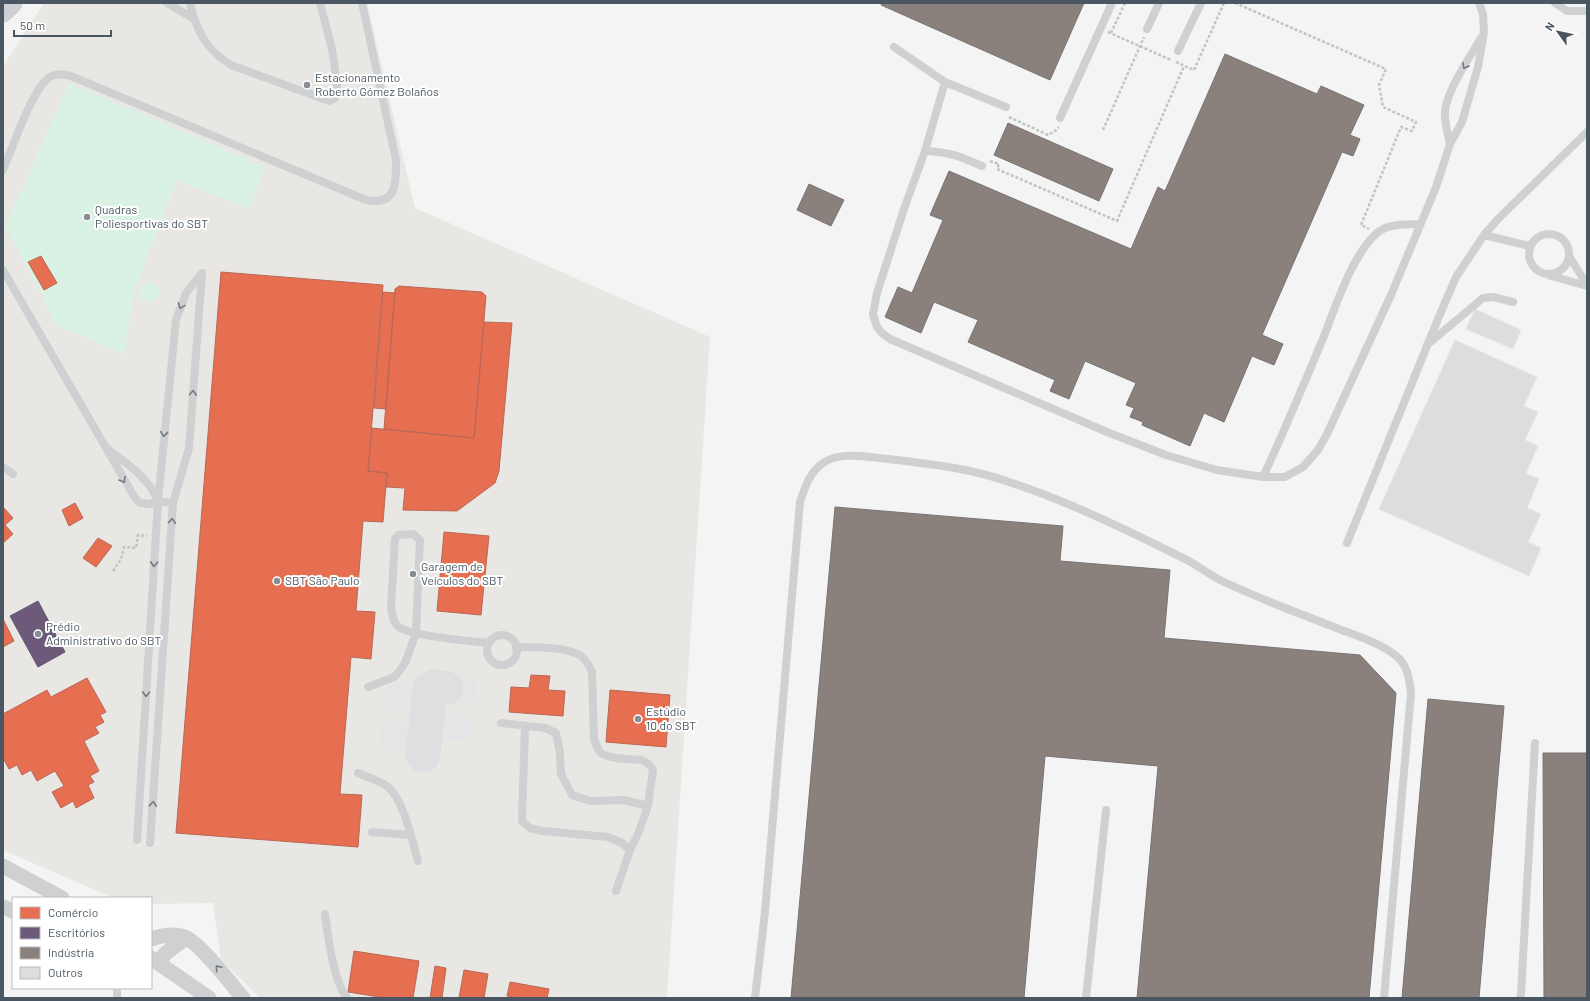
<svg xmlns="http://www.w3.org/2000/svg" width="1590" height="1001" font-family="Barlow,sans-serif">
	<rect width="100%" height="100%" fill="#f4f4f4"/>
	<path fill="#e8e7e3" d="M 44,3 L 367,3 L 415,208 L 710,337 L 667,998 L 260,998 L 221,960 L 213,903 L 151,904 L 151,898 L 113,898 L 3,850 L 3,66 Z"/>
	<path fill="#e4e5e7" d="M446 689a15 15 0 1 1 30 0a15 15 0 1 1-30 0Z
		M383 698a15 15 0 1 1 30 0a15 15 0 1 1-30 0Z
		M441 726a15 15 0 1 1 30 0a15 15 0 1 1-30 0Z
		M380 736a15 15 0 1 1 30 0a15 15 0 1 1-30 0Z"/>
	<path fill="#d9f2e3" d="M 69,83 L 265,167 L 249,208 L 177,181 L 134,291 L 124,354 L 55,325 L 47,305 L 6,226 Z
		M139 292a10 10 0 1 1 20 0a10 10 0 1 1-20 0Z"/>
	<path fill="#e76f51" stroke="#b86856" d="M 41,256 L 57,283 L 44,290 L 28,262 Z
		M 221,272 L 383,285 L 368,471 L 387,473 L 383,522 L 363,521 L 356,611 L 375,612 L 371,659 L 351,657 L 340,794 L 362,795 L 358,847 L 176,833 Z
		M 399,286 L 482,292 L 486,296 L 474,438 L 384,429 L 395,289 Z
		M 383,292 L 395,293 L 386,409 L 374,408 Z
		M 484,322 L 512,323 L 499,471 L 495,483 L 457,511 L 403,510 L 405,488 L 386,487 L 387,473 L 368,471 L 372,428 L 474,438 Z
		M 75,503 L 83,518 L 69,526 L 62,510 Z
		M 3,507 L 13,518 L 5,525 L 13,534 L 3,543 Z
		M 444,532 L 489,536 L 481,615 L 437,611 Z
		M 98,538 L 112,546 L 96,567 L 83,558 Z
		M 3,619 L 14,641 L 3,647 Z
		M 531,675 L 550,676 L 548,690 L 565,691 L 563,716 L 509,712 L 511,687 L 529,688 Z
		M 87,678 L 106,712 L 100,715 L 104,722 L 95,727 L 99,733 L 84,741 L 99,771 L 90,776 L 94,782 L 88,785 L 94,798 L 76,808 L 73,801 L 61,808 L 52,792 L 64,786 L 55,771 L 37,781 L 31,770 L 22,775 L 17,765 L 9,769 L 3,758 L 3,714 L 47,690 L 51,697 Z
		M 610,690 L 670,695 L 666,747 L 606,742 Z
		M 354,951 L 419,961 L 413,998 L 386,998 L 348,992 Z
		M 435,966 L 446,968 L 442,998 L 430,998 Z
		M 464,970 L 488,974 L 484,998 L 459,998 Z
		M 510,982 L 549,989 L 547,998 L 516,998 L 507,996 Z"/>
	<path fill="#6d597a" stroke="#625872" d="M 38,601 L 65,652 L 38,667 L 10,616 Z"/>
	<path fill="#8a817c" stroke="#777474" d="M 882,3 L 1084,3 L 1050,80 L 881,5 Z
		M 1225,54 L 1317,94 L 1321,86 L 1364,105 L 1350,135 L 1360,139 L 1353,156 L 1342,152 L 1262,335 L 1283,344 L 1274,365 L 1252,356 L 1224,422 L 1204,413 L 1190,446 L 1142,425 L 1143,422 L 1130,417 L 1134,408 L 1126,405 L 1136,383 L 1085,361 L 1069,399 L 1050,391 L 1055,380 L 968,342 L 978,320 L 934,302 L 921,333 L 885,317 L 898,287 L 912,293 L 943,220 L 930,215 L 949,171 L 1131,249 L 1158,187 L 1165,191 Z
		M 1008,123 L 1113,169 L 1099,201 L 994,155 Z
		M 809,184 L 844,200 L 831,226 L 797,210 Z
		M 835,507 L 1063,526 L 1060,561 L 1170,570 L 1164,638 L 1360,655 L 1396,693 L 1369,998 L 1137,998 L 1158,766 L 1045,756 L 1024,998 L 791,998 Z
		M 1428,699 L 1504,706 L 1479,998 L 1402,998 Z
		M 1543,753 L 1587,753 L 1587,998 L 1544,998 Z"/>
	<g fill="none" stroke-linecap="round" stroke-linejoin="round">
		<path stroke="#dedfe0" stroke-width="35" d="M 423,755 L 430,689 L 434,687 L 445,688"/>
	</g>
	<path fill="#ddddde" stroke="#e5e6e7" d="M 1475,309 L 1521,330 L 1513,349 L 1466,329 Z
		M 1455,340 L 1537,377 L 1524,406 L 1538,412 L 1525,440 L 1538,446 L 1526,473 L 1539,479 L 1527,508 L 1541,514 L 1528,542 L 1541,548 L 1529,576 L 1379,509 Z"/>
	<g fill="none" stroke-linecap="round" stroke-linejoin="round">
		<path stroke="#bcc7c4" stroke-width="2.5" stroke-dasharray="3 2" stroke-linecap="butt" d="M 1235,3 L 1386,69 L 1379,85 L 1383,107 L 1416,122 L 1412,131 L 1401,127 L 1361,225 L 1369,229
			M 1108,32 L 1171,60
			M 1111,33 L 1125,3
			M 1176,62 L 1194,70 L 1224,3
			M 1009,117 L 1048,135 L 1055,131 L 1059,127
			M 1103,130 L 1144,37
			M 990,161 L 999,164 L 997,169 L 1117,221 L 1184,66
			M 113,571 L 121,559 L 124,547 L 136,548 L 138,535 L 147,536"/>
		<path stroke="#ced0d2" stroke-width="8" d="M 167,3 L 194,19
			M 190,3 C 196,30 206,50 231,65 L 329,101 L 335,98 L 337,94 L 337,84 L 332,49 L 320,3
			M 1555,3 L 1567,11 L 1587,11
			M 1147,29 L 1159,3
			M 894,47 L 945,82 L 1006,107
			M 1178,51 L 1201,3
			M 945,82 L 925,151 L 904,209 L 877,293 L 873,314 L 877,327 L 882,333 L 890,339 L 1107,432 L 1166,455 L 1217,470 L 1263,477 L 1285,477 L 1303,467 L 1318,450 L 1327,434 L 1391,295 L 1436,187 L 1450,144 L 1462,122 L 1478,67 L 1484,32 L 1483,14 L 1479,3
			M 1060,118 L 1112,3
			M 1450,144 C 1448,133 1444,122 1445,111 C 1448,88 1469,59 1481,38
			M 925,151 C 950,152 959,156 982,166
			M 3,170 C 12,150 32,88 50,77 C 57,73 63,74 71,76 L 366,200 C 397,206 396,184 396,160 L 362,3
			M1529 254a20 20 0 1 1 40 0a20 20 0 1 1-40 0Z
			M 1484,235 L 1530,246
			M 1569,256 L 1587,285
			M 3,270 L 135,498 L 140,503 L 150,504 L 158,501 L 173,503
			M 1548,275 L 1587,286
			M 1427,345 L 1483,298 L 1493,297 L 1513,302
			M 108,449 C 126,464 149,477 157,500
			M 3,467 L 13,474
			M 1263,477 C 1284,432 1303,386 1322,341 C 1335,309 1351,256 1377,233 C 1388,223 1406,225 1420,224
			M 1347,543 L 1438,319 L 1456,277 L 1484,235 L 1498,219 L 1587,132
			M487 650a15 15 0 1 1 30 0a15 15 0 1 1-30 0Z
			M 516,647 C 535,648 566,646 581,656 C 587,660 589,666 592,672 L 594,739 C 596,744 597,749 601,753 C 608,759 631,759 641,760 C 647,762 651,765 653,770 L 648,806
			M 368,687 L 394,677 L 398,673 L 405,663 L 416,633 L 420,540 L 413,534 L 398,535 L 395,539 L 391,607 C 392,614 393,623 399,627 C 410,636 471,641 488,643
			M 501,723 L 545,728 L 556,733 L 560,753 L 561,774 L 572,795 L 590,801 L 624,800 L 648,806 L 638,834 L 630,850
			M 525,726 L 522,821 L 530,828 L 542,831 L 608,837 L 622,843 L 630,850 L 616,891
			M 358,773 C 368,777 378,780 387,786 C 404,799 412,841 418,861
			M 372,832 L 410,835
			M 137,840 L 158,501 L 176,320 L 186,293 L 202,273
			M 150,843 L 173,503 L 189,448 L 202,273
			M 325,914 C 328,936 333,980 347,998
			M 117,988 L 117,998
			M 755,998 L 765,912 L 800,502 C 805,487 809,473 823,463 C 840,451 868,457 888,459 C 929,464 970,468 1009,482 C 1070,502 1129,531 1187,560 C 1198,566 1209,574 1220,580 C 1257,598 1296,612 1334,627 C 1354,635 1378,642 1395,655 C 1408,665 1409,678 1411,693 L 1384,998
			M 1086,998 L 1106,810
			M 1520,998 L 1521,993 L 1535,743"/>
		<path stroke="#ced0d2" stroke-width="15" d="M 3,866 L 62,898
			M 3,907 L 13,911
			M 151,939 C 162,935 173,933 185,937 C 201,944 231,984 243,998
			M 151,958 L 209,998
			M 158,962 L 166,953 L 186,938"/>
		<path stroke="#ced0d4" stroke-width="21" d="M 3,12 L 12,3"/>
	</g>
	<defs><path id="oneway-chevron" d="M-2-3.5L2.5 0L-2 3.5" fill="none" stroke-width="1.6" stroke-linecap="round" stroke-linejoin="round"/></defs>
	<g stroke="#727b83">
		<use href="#oneway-chevron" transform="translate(1465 66) rotate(120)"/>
		<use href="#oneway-chevron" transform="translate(181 306) rotate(111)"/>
		<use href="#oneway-chevron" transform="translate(193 393) rotate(-86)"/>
		<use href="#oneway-chevron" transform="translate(164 434) rotate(96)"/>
		<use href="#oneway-chevron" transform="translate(123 480) rotate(59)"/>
		<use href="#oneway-chevron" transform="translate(172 521) rotate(-86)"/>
		<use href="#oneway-chevron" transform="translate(154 564) rotate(93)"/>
		<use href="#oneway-chevron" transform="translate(146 694) rotate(93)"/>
		<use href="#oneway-chevron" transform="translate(153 804) rotate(-86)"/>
		<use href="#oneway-chevron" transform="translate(218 968) rotate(-131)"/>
	</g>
	<g fill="#868d94" stroke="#fff" stroke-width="1.5">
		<circle cx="307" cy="85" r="4"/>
		<circle cx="87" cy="217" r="4"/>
		<circle cx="413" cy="574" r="4"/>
		<circle cx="277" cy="581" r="4"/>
		<circle cx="38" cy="634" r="4"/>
		<circle cx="638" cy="719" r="4"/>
	</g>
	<g text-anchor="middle" stroke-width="4" stroke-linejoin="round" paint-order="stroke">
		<g font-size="12" fill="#4a5661" stroke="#fff" text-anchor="start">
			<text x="315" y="82">Estacionamento<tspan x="315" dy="14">Roberto Gómez Bolaños</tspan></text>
			<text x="95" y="214">Quadras<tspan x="95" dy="14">Poliesportivas do SBT</tspan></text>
			<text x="421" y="571">Garagem de<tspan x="421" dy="14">Veículos do SBT</tspan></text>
			<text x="285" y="585">SBT São Paulo</text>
			<text x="46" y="631">Prédio<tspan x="46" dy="14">Administrativo do SBT</tspan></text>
			<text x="646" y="716">Estúdio<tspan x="646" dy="14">10 do SBT</tspan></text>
		</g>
	</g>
	<rect width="1590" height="1001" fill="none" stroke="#4a5661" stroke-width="8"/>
	<rect x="12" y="897" width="140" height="92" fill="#ffffff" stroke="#b7bbc0"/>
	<rect x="20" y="907" width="20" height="12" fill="#e76f51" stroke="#b7bbc0"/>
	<text x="48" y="917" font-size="12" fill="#4a5661">Comércio</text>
	<rect x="20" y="927" width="20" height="12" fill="#6d597a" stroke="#b7bbc0"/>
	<text x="48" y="937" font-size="12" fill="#4a5661">Escritórios</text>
	<rect x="20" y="947" width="20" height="12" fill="#8a817c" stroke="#b7bbc0"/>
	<text x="48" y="957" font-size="12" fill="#4a5661">Indústria</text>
	<rect x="20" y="967" width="20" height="12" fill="#ddddde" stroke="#b7bbc0"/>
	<text x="48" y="977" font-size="12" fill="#4a5661">Outros</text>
	<g transform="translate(1558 32) rotate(303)" stroke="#ffffff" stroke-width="3" paint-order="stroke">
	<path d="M0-3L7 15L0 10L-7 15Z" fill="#4a5661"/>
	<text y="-6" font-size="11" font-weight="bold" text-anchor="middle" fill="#4a5661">N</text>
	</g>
	<path d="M14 30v6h97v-6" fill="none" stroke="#4a5661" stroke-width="2"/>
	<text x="20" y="30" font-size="12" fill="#4a5661" stroke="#ffffff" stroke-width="3" paint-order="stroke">50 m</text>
</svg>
